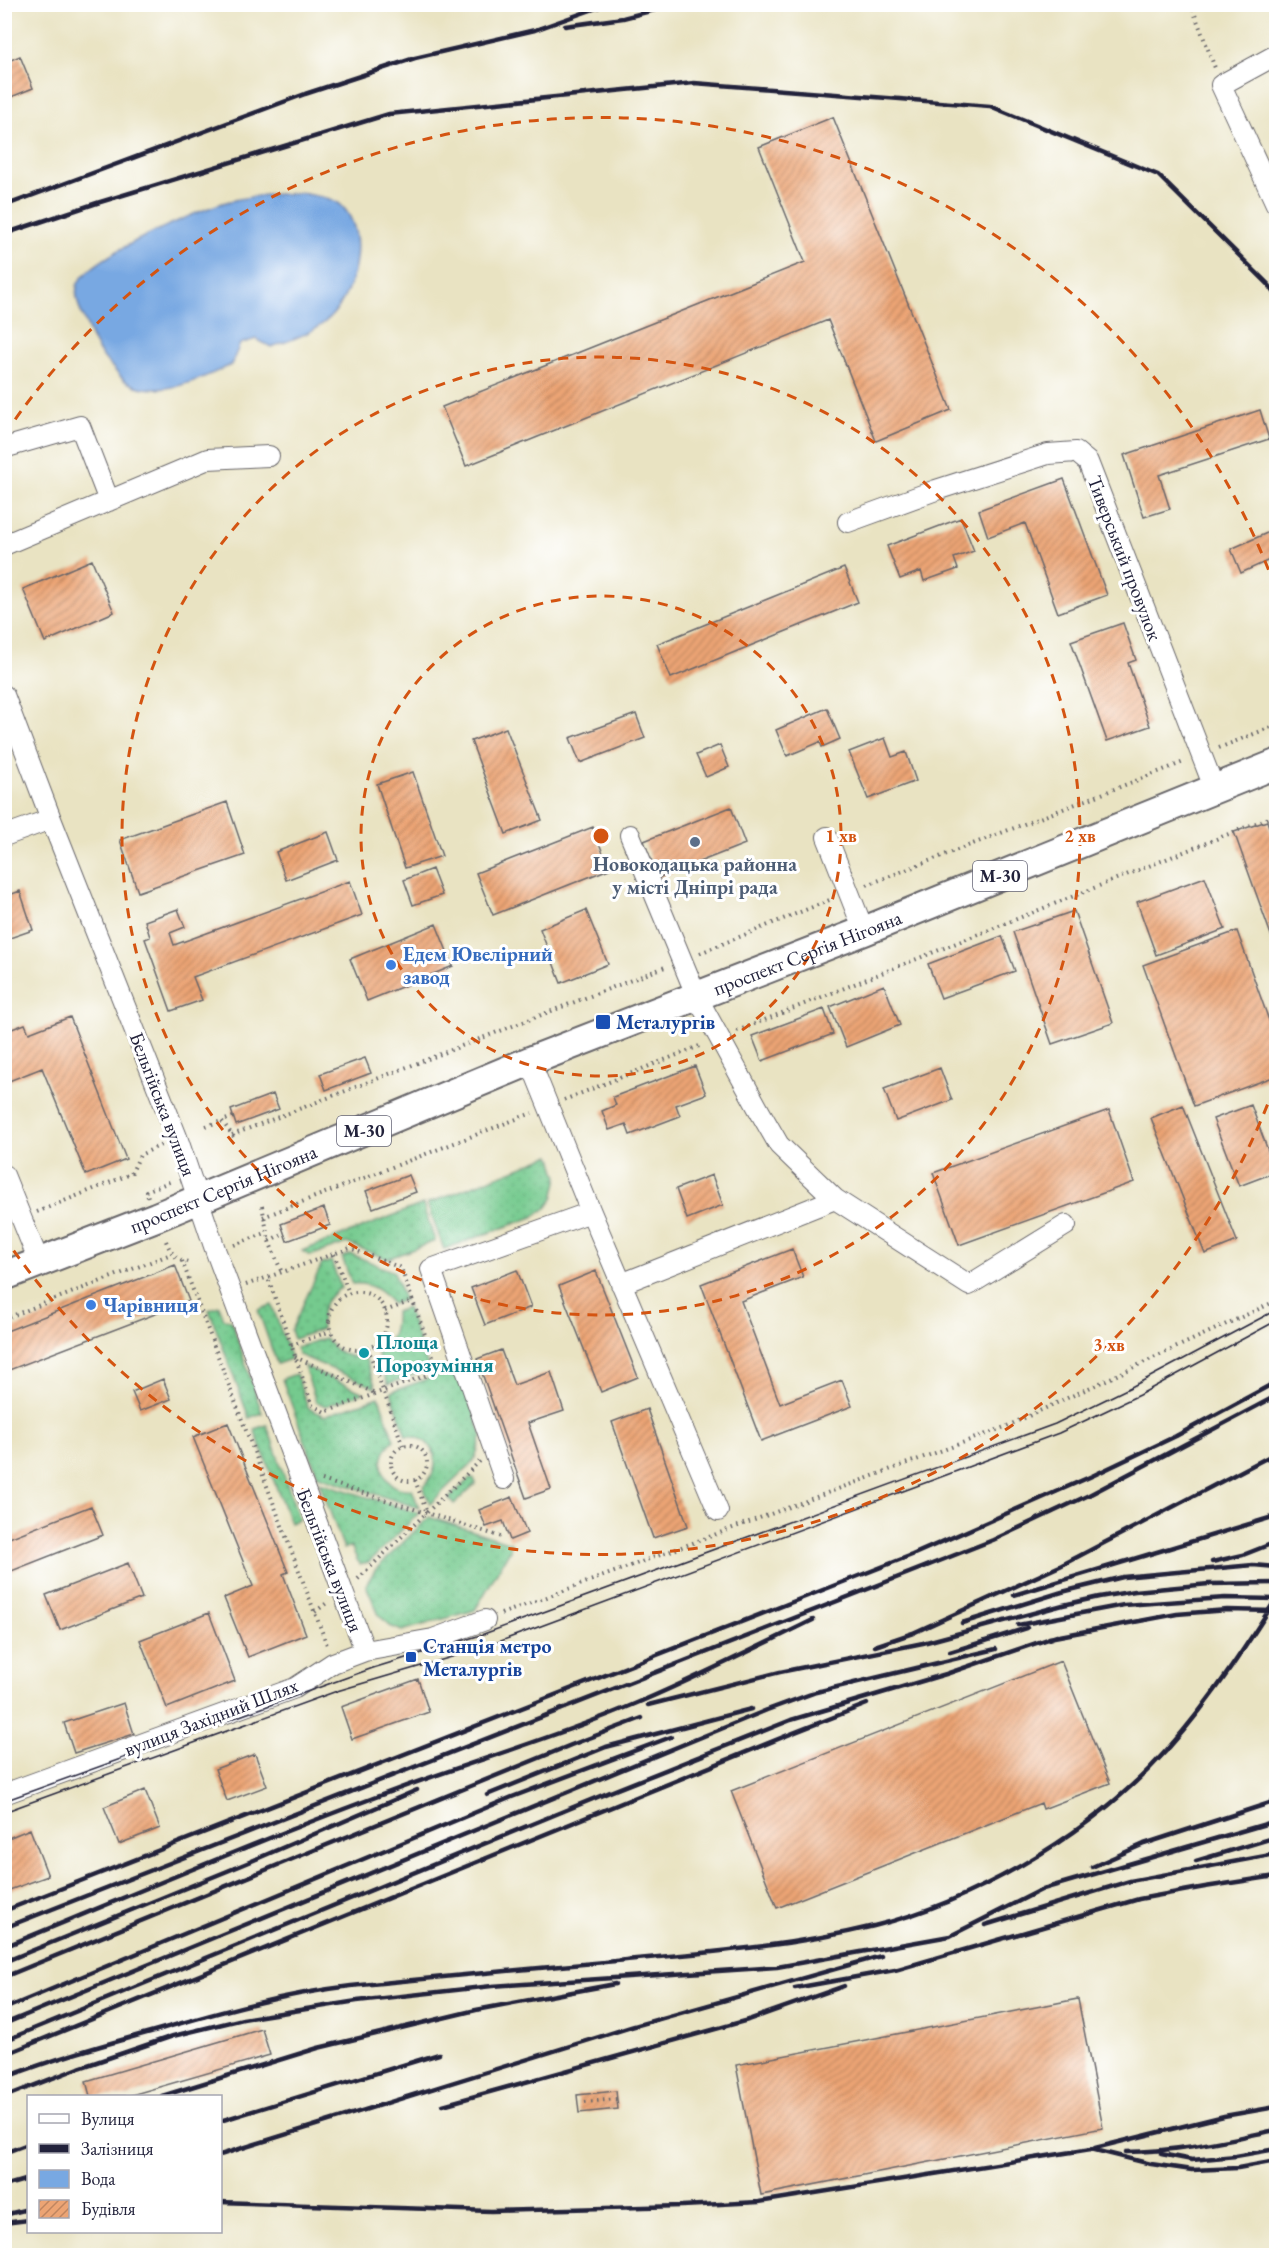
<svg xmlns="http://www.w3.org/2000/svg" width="1281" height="2260" font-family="'EB Garamond',serif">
	<defs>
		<pattern id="grass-dots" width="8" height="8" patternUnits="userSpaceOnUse" patternTransform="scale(1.5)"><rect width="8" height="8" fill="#75ca8e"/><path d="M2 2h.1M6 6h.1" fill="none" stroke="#65ad7b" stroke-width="1.8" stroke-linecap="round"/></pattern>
		<pattern id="building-hatch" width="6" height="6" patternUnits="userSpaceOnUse" patternTransform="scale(1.5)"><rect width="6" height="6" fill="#eca474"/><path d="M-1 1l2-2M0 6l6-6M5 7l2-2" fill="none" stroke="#bf8560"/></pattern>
	</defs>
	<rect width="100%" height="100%" fill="#fff"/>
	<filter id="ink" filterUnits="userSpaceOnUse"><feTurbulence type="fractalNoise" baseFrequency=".0167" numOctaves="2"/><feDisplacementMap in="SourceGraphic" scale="12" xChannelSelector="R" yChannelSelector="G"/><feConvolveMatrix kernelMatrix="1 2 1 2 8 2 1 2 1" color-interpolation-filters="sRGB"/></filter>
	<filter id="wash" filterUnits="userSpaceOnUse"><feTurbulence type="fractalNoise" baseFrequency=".008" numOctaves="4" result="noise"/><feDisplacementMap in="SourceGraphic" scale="24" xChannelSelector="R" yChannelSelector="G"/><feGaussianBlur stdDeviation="1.35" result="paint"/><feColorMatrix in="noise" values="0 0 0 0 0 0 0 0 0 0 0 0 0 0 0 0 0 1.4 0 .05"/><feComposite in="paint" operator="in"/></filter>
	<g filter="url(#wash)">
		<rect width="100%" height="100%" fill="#e9e3c2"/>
		<path fill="url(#grass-dots)" stroke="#4c7664" stroke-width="1.5" d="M 551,1155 L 558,1177 L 553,1199 L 546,1208 L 533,1217 L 444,1249 L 427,1204 Z
			M 423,1204 L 435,1241 L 387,1259 L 347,1243 L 310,1256 L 302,1251 Z
			M 351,1254 L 394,1272 L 404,1300 L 392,1304 C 382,1290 370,1282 352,1284 L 342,1257 Z
			M 331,1261 L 341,1288 C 325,1297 319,1312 322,1329 L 294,1339 L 291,1330 L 322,1264 Z
			M 272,1305 L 291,1359 L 277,1364 L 258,1310 Z
			M 219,1306 L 224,1319 L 231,1320 L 262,1413 L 249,1418 L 209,1310 Z
			M 407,1308 L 429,1369 L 388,1384 L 377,1353 C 392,1344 396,1329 395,1312 Z
			M 325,1338 C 335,1352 348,1359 365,1357 L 376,1388 L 299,1355 L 296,1348 Z
			M 304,1366 L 364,1393 L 326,1406 L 316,1402 Z
			M 458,1368 L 482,1436 L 474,1461 L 430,1504 L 423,1486 C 445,1467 436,1436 406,1436 L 391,1392 Z
			M 296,1374 L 308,1408 L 324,1416 L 379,1397 L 394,1440 C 372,1459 382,1492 412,1489 L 419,1508 L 318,1476 L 282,1379 Z
			M 267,1425 L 299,1519 L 290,1523 L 254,1429 Z
			M 469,1479 L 474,1479 L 476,1483 L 454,1504 L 449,1498 Z
			M 319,1482 L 419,1513 L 369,1562 L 359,1564 L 351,1546 L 344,1549 Z
			M 429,1517 L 511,1543 L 510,1550 L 475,1610 L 402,1631 L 390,1626 L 379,1615 L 366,1585 L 375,1570 Z"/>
		<path fill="#78a8e2" stroke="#4d658e" stroke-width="1.5" d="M 302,193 C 314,196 332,197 341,205 C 371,233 354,299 325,322 C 310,334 290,341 271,347 L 256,339 L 240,344 L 231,365 C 201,379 159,400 127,382 C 122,379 117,373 114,369 C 102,357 95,347 89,331 C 84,318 74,301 77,287 C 81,260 202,208 230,201 C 254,195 277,194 302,193 Z"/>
		<g id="blocks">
			<path fill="url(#building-hatch)" d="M 20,56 L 33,88 L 4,100 L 4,63 Z
				M 833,117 L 951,410 L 876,441 L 828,320 L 466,466 L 442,407 L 805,262 L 759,147 Z
				M 1260,410 L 1269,439 L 1159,475 L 1170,509 L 1144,517 L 1124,455 Z
				M 1064,479 L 1107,595 L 1058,613 L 1025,523 L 988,537 L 979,510 Z
				M 961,518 L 974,551 L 954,558 L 958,569 L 924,581 L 921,571 L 900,579 L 887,546 Z
				M 1276,529 L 1276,557 L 1241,573 L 1231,549 Z
				M 92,560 L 114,612 L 45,642 L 23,589 Z
				M 844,568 L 858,602 L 671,678 L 657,644 Z
				M 1123,623 L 1136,660 L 1128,663 L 1150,726 L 1107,741 L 1071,641 Z
				M 827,708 L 840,739 L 822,747 L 820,742 L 787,756 L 776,730 Z
				M 636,714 L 645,738 L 580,763 L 570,738 Z
				M 506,728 L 542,820 L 506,834 L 471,741 Z
				M 885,738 L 892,757 L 906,752 L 916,781 L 868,799 L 849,752 Z
				M 720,745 L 729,767 L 706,777 L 696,755 Z
				M 413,772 L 442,856 L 405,868 L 377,784 Z
				M 227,802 L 245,855 L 138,892 L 120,840 Z
				M 731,807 L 745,844 L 658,878 L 644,841 Z
				M 1267,821 L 1276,847 L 1276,949 L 1234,832 Z
				M 593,827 L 609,869 L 493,915 L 476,873 Z
				M 328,832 L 338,860 L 286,880 L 276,852 Z
				M 432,869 L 442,895 L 413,905 L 404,880 Z
				M 1205,877 L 1225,929 L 1156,955 L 1137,902 Z
				M 350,881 L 362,915 L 193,977 L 202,1000 L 171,1011 L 145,939 L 150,937 L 145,921 L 178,909 L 185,927 L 170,933 L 174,945 Z
				M 20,891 L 33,930 L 4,940 L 4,897 Z
				M 586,910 L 608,964 L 561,983 L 540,929 Z
				M 1074,911 L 1113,1023 L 1052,1044 L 1013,932 Z
				M 436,924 L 453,966 L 367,1001 L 350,959 Z
				M 1237,931 L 1276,1040 L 1276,1076 L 1194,1106 L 1143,965 Z
				M 1002,936 L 1015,971 L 941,998 L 928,964 Z
				M 884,985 L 900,1025 L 846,1047 L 830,1007 Z
				M 824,1009 L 833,1034 L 762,1061 L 752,1036 Z
				M 70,1017 L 126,1159 L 86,1175 L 42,1068 L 4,1083 L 4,1032 L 25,1024 L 29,1033 Z
				M 365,1058 L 371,1073 L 326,1090 L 320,1074 Z
				M 695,1066 L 706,1094 L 676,1105 L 680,1116 L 630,1135 L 626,1124 L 609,1130 L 602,1111 L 616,1105 L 613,1097 Z
				M 940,1068 L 952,1100 L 896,1121 L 884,1089 Z
				M 273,1094 L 279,1109 L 236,1125 L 231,1110 Z
				M 1183,1105 L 1237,1241 L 1205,1254 L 1151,1118 Z
				M 1251,1105 L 1276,1172 L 1239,1186 L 1213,1119 Z
				M 1109,1110 L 1134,1182 L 959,1245 L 933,1173 Z
				M 409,1175 L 416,1192 L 373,1208 L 366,1191 Z
				M 712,1175 L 723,1205 L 687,1219 L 676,1189 Z
				M 324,1208 L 330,1225 L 287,1241 L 281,1224 Z
				M 792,1249 L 803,1277 L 741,1301 L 780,1404 L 842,1380 L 852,1406 L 761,1441 L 701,1284 Z
				M 175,1265 L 189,1301 L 4,1372 L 4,1332 Z
				M 517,1270 L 531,1307 L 485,1325 L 471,1288 Z
				M 596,1271 L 638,1377 L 601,1392 L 559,1286 Z
				M 501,1350 L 514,1385 L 551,1372 L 564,1411 L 528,1423 L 551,1489 L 526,1498 L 477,1359 Z
				M 163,1379 L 171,1399 L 140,1411 L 132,1392 Z
				M 647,1409 L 688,1526 L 653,1538 L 612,1422 Z
				M 228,1423 L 288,1572 L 283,1574 L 306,1634 L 248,1657 L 224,1598 L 253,1586 L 193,1437 Z
				M 512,1497 L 527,1533 L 510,1540 L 503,1521 L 486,1527 L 479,1510 Z
				M 91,1506 L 103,1535 L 4,1574 L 4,1540 Z
				M 128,1563 L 142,1598 L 60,1630 L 46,1595 Z
				M 209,1613 L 235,1681 L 167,1708 L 140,1640 Z
				M 1061,1661 L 1110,1783 L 1043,1809 L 1041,1803 L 777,1908 L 731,1791 Z
				M 418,1679 L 429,1712 L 352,1739 L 341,1707 Z
				M 124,1703 L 134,1734 L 74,1753 L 64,1723 Z
				M 255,1754 L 267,1786 L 227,1801 L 215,1769 Z
				M 145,1790 L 160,1828 L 119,1844 L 104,1807 Z
				M 30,1829 L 48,1876 L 4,1892 L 4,1852 L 10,1850 L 6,1839 Z
				M 1078,1999 L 1103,2128 L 761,2195 L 736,2065 Z
				M 262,2029 L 270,2055 L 128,2096 L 90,2096 L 86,2081 Z
				M 616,2091 L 618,2109 L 579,2113 L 577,2095 Z"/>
		</g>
	</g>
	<g filter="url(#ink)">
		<use href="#blocks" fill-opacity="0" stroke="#68666a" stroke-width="1.5"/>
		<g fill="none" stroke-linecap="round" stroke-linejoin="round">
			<g stroke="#68666a" stroke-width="22">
				<path id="minor" d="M 1276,55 L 1221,85 L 1276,204
					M 4,448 L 80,426 L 109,501
					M 848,522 L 936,490 L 1048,454 L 1076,452 L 1088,462 L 1215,790
					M 4,545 L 208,459 L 269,456
					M 4,695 L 51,819 L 177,1137 L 216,1252 L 365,1651
					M 630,835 L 697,997 L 760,1112 L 779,1145 L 835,1199
					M 4,836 L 51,819
					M 827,837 L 864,931
					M 530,1061 L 591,1212 L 718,1511
					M 4,1175 L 39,1262
					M 621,1284 L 835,1199 L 969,1285 L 1066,1225
					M 504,1479 L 431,1269 L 591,1212
					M 4,1794 L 295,1688 L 333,1663 L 365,1651 L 433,1639 L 485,1620"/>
			</g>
			<g stroke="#68666a" stroke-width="32">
				<g id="highway">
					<path id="s1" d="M 4,1276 L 156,1217 L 530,1061 L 864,931 L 1276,764"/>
				</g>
			</g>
			<path stroke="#68666a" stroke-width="4" stroke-dasharray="1.5 4.5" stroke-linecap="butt" d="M 1191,4 L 1215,68
				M 1219,748 L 1276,725
				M 867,885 L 1184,762
				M 700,953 L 832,899
				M 737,1031 L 1276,815
				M 564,1100 L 702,1045
				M 233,1117 L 222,1121 L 236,1140
				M 206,1126 L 222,1121
				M 232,1135 L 665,967
				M 148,1197 L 146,1191 L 172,1181
				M 262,1206 L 269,1241 L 284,1233
				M 37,1212 L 131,1174 L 140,1155 L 161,1145
				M 263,1217 L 532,1113
				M 166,1241 C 171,1253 175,1260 189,1262
				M 269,1241 L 282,1273
				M 234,1245 L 266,1233
				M 334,1254 L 349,1293
				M 182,1261 L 327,1645
				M 246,1285 L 350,1248 L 401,1268 L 438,1371 L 325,1412 L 312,1405 L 268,1278
				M329 1321a29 29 0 1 1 58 0a29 29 0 1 1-58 0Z
				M 385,1311 L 412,1301
				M 4,1319 L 171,1254
				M 291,1345 L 331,1331
				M 368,1348 L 403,1446
				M 295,1357 L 375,1393
				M391 1463a18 18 0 1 1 36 0a18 18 0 1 1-36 0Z
				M 322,1480 L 502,1537
				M 415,1480 L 427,1513
				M 358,1579 L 480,1461
				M 315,1612 L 328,1602
				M 501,1614 L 1005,1427 L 1276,1301
				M 585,2102 L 617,2099"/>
			<use href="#minor" stroke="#fff" stroke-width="20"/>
			<use href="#highway" stroke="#fff" stroke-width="28"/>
			<path stroke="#22223b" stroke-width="1.5" d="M 4,1801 L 373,1668 L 481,1635 L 1055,1424 L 1133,1386 L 1276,1310
				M 4,1812 L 337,1691 L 482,1648 L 1059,1433 L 1139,1395 L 1276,1321"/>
			<path stroke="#22223b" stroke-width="4.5" d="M 565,26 L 623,18 L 678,4
				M 4,206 L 305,94 L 415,58 L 535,30 L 608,4
				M 4,234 L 97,203 L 389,114 L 694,83 L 990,106 L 1158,175 L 1269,285 L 1276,295
				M 1212,1562 L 1243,1555 L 1276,1542
				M 1014,1595 L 1276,1516
				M 962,1623 L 1062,1592 L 1123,1577 L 1253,1565 L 1276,1567
				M 1018,1625 L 1124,1605 L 1225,1598 L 1276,1599
				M 1049,1638 L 1177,1614 L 1227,1610 L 1275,1611
				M 875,1646 L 913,1633 L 1060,1566 L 1276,1453
				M 950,1652 L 1027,1628
				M 812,1693 L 996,1649
				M 648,1705 L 780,1672 L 923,1643 L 1063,1605 L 1099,1597 L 1135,1591 L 1209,1584 L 1276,1583
				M 487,1795 L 606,1747 L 751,1709
				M 1196,1861 L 1276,1837
				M 1092,1867 L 1144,1844 L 1276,1801
				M 4,1911 L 912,1555 L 1092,1476 L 1176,1436 L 1276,1382
				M 985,1925 L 1130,1881 L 1276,1854
				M 4,1928 L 993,1540 L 1089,1495 L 1276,1396
				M 4,1947 C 134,1894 263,1838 395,1790 C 471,1762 550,1739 625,1708 C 689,1682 751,1650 813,1620
				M 4,1962 L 247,1863 L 417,1790
				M 4,1977 L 571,1745 L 642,1718
				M 795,1988 L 895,1970 L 1139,1899 L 1205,1887 L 1276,1876
				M 4,2009 L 512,1797 L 671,1737
				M 4,2024 L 767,1710 L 819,1691
				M 4,2041 L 610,1792 L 791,1720 L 946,1674 L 1057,1636
				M 4,2055 L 793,1733 L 867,1704
				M 4,2078 C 53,2059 103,2045 154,2031 C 219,2012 283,1994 351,1986 C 439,1977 528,1969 616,1961 C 703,1953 789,1947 874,1926 C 972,1902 1078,1840 1149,1769 C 1199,1718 1238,1659 1276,1599
				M 162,2096 L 318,2048 L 476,2010 L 615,1984
				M 4,2097 L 79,2068 L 173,2036 L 243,2019 L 357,2001 L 492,1986 L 777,1967 L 950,1936 L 1043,1889 L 1276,1821
				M 443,2105 L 748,2020 L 844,1986
				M 220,2121 L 439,2054
				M 1095,2148 L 1224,2116 L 1276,2107
				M 1126,2152 C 1177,2152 1227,2140 1276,2130
				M 4,2153 L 28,2144
				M 1161,2154 L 1192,2160 L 1236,2156 L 1276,2149
				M 220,2155 L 631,2027 L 881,1956
				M 4,2186 L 28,2179
				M 220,2202 L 491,2211 L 682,2206 L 759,2202 L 1091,2149 L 1151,2164 L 1192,2170 L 1238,2168 L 1276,2161
				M 4,2215 L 28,2209
				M 4,2223 L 28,2220"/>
		</g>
	</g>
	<g fill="none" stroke="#d45411" stroke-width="3" stroke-dasharray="10 8">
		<circle cx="601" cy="836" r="240"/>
		<circle cx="601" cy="836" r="479"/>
		<path d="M1274 1088A719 719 0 0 1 5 1238M5 434A719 719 0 0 1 1274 584"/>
	</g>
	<circle fill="#5c6f8a" stroke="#fff" stroke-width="2" cx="695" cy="842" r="6"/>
	<g fill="#3f7fe0" stroke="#fff" stroke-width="2">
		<circle cx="391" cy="965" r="6"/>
		<circle cx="91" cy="1305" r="6"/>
	</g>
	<g fill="#1a4fb4" stroke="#fff" stroke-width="2">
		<rect x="595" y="1014" width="16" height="16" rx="3"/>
		<rect x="405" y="1651" width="12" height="12" rx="3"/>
	</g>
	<circle fill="#0f9aa8" stroke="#fff" stroke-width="2" cx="364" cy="1353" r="6"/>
	<g text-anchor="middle" stroke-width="6" stroke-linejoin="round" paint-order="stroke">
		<g fill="#fff" stroke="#646476" stroke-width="1.5">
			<rect x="973" y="861" width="54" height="30" rx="4.5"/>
			<rect x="337" y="1116" width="54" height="30" rx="4.5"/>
		</g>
		<g font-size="18" font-weight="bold" fill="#22223b">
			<text x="1000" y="882">М-30</text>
			<text x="364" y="1137">М-30</text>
		</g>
		<g font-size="20" fill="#22223b" stroke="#fff">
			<text transform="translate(1125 558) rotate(69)" y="7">Тиверський провулок</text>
			<text dy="7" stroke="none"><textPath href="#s1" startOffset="866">проспект Сергія Нігояна</textPath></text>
			<text transform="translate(163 1104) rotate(69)" y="7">Бельгійська вулиця</text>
			<text dy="7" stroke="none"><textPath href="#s1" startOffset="236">проспект Сергія Нігояна</textPath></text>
			<text transform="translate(330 1560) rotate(69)" y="7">Бельгійська вулиця</text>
			<text transform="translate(211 1717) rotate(-21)" y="7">вулиця Західний Шлях</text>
		</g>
		<g font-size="20" font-weight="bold" fill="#4e5e75" stroke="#fff">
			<text x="695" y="871">Новокодацька районна<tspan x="695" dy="23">у місті Дніпрі рада</tspan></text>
		</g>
		<g font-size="20" font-weight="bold" fill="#366cbe" stroke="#fff" text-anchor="start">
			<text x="403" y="961">Едем Ювелірний<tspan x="403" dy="23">завод</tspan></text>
			<text x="103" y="1312">Чарівниця</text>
		</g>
		<g font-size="20" font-weight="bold" fill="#164399" stroke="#fff" text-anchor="start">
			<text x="616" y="1029">Металургів</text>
			<text x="423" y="1653">Станція метро<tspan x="423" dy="23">Металургів</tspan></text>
		</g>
		<g font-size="20" font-weight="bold" fill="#0d838f" stroke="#fff" text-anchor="start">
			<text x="376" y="1349">Площа<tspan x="376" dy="23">Порозуміння</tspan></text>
		</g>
	</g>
	<circle cx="601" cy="836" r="9" fill="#d45411" stroke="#fff" stroke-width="3"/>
	<g font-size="18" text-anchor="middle" font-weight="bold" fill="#d45411" stroke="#fff" stroke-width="6" stroke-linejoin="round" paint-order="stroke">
		<text x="841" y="842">1 хв</text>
		<text x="1080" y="842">2 хв</text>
		<text x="1109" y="1351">3 хв</text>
	</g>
	<rect width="1281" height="2260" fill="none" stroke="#fff" stroke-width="24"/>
	<rect x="27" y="2095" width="195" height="138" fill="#ffffff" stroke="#a7a7b1" stroke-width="1.5"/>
	<rect x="39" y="2114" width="30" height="9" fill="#ffffff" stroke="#a7a7b1" stroke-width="1.5"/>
	<text x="81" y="2125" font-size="18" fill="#22223b">Вулиця</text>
	<rect x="39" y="2144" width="30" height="9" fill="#22223b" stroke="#a7a7b1" stroke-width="1.5"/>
	<text x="81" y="2155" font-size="18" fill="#22223b">Залізниця</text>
	<rect x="39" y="2170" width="30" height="18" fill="#78a8e2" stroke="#a7a7b1" stroke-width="1.5"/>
	<text x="81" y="2185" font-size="18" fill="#22223b">Вода</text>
	<rect x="39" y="2200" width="30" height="18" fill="url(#building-hatch)" stroke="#a7a7b1" stroke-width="1.5"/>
	<text x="81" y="2215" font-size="18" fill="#22223b">Будівля</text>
</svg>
